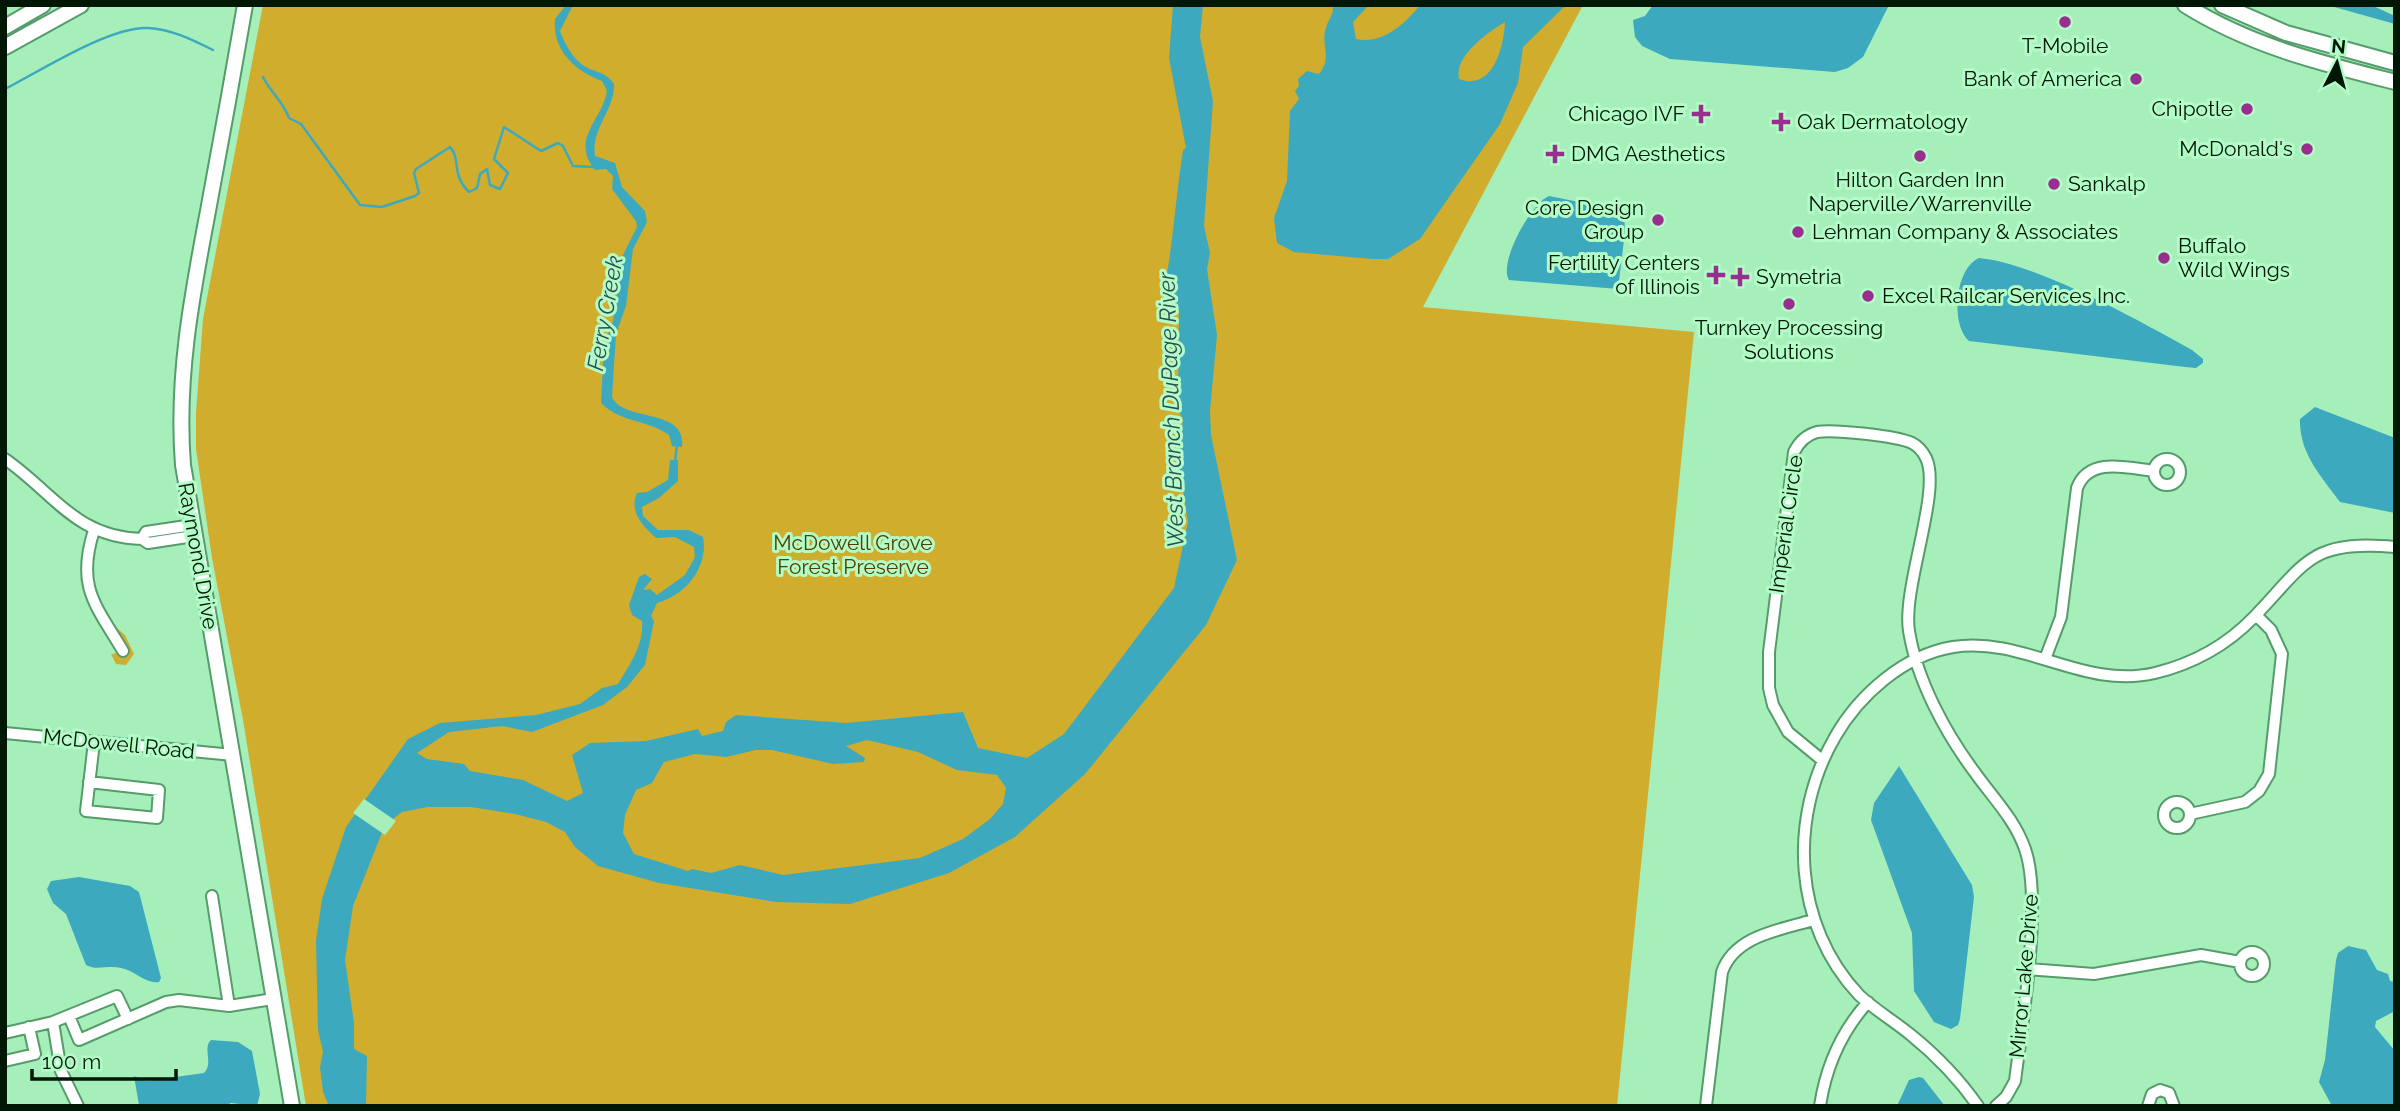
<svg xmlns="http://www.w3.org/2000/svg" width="2400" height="1111" font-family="Raleway,sans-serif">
	<rect width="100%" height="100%" fill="#a6efba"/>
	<path fill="#d0ad2d" d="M 263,5 L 1583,5 L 1423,307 L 1694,332 L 1617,1106 L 306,1106 L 243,720 L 212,558 L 196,449 L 196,413 L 203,319 Z
		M 106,619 L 125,635 L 134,654 L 126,665 L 116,664 L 111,654 L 119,653 Z"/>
	<path fill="#3da9be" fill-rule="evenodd" d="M 566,5 L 573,5 L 560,31 C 565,44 573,60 586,67 C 597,73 606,72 614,84 C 615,110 591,128 595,156 L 615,163 L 622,187 L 645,211 L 647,222 L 633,249 L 626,306 L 616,334 L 612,397 C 624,423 687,407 682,447 L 672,446 L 669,435 C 646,419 621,423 601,403 L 604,345 L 613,321 L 622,257 L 637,227 L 636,221 L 612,189 L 613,176 L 606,169 L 595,170 C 570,138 602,121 607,91 L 602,81 C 575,71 552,50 555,19 Z
		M 1173,5 L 1203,5 L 1200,37 L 1213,101 L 1204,226 L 1210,253 L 1207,269 L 1217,335 L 1210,411 L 1211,435 L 1237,560 L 1206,625 L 1085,774 L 1015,837 L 949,873 L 850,904 L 776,902 L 659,883 L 598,866 L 575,847 L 565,832 L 546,822 L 515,814 L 471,807 L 428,807 L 402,812 L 385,825 L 353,906 L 345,960 L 354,1023 L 354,1049 L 367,1056 L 366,1106 L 329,1106 L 323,1092 L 320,1067 L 323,1052 L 318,1030 L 316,941 L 322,899 L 346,827 L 408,739 L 440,723 L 536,715 L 580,704 L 602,688 L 618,684 C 630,664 644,645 642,621 L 632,615 L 629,605 L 639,577 L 645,574 L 652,579 L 643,590 L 650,589 L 657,595 L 685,575 L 695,557 L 694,547 L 675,537 L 656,538 C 642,525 629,512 637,493 L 647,492 L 668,480 L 670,460 L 678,460 L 678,481 L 659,498 L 642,507 L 643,516 L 658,530 L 689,530 L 703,537 C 709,567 685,596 657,603 L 651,616 L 654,621 L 645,665 L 627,687 L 603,705 L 532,732 L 502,726 L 449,732 L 417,753 L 427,759 L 464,764 L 470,771 L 523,780 L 567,801 L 583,793 L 572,755 L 590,743 L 646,741 L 698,729 L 702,736 L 723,731 L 726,722 L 736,715 L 846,723 L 963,712 L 978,748 L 1027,758 L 1064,734 L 1174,588 L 1188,522 L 1178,458 L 1183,419 L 1178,410 L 1179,311 C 1173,300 1174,289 1166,279 C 1174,236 1176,193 1183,150 L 1186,148 L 1169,58 ZM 867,740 L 918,752 L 957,770 L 997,775 L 1006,788 L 1003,804 L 990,819 L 963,839 L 920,858 L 783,875 L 740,865 L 711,873 L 692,869 L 688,871 L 634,854 L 623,833 L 625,815 L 636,790 L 652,783 L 664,762 L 695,754 L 726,757 L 756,750 L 772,750 L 833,764 L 864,762 L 865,758 L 846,746 Z
		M 1333,5 L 1369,5 L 1353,22 L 1356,39 C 1382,45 1405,24 1420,5 L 1566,5 L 1523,47 L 1518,83 L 1500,124 L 1420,239 L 1388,259 L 1372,259 L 1294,252 L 1277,243 L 1274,218 L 1287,181 L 1290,111 L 1299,99 L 1295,91 L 1299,86 L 1298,79 L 1307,71 L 1319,74 C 1333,58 1320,44 1326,28 C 1328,19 1334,16 1333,5 ZM 1505,22 C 1504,46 1493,92 1459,79 C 1454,56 1487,33 1505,22 Z
		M 1653,5 L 1889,5 L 1863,57 L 1848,68 L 1835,72 L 1670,59 L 1642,46 L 1635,37 L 1633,20 L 1645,16 Z
		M 2327,5 L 2371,5 L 2395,16 L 2395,24 Z
		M 1549,196 L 1624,211 L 1625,232 L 1618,289 L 1509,280 C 1498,263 1531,203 1549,196 Z
		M 1979,258 C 2036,263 2140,321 2192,350 L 2203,359 L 2203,363 L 2196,368 L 2185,367 L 1969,341 C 1950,325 1955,268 1979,258 Z
		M 2315,407 L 2395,438 L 2395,513 L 2340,502 C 2321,476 2299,453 2300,419 Z
		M 1899,766 L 1972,885 L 1974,897 L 1960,1019 L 1958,1025 L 1951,1029 L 1934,1022 L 1914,991 L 1912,933 L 1871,820 L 1874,803 Z
		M 79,877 L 130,886 L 139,892 L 161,978 L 159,982 C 145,984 134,970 121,968 C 108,965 97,971 86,965 L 66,914 L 53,903 L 47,889 L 51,881 Z
		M 2348,946 L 2366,950 L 2377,970 L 2388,974 L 2390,981 L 2395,982 L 2395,1011 L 2376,1021 L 2375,1027 L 2395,1051 L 2395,1106 L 2332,1106 L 2319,1082 L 2325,1060 L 2336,960 L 2338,953 Z
		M 211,1040 L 238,1042 L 252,1051 L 260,1094 L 257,1106 L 231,1103 L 225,1106 L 139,1105 L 134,1076 L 146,1081 L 204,1073 C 214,1063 202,1048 211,1040 Z
		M 1919,1077 L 1923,1078 L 1945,1106 L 1897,1106 L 1909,1080 Z"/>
	<path fill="#a6efba" d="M 364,799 L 396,821 L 385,835 L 353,813 Z"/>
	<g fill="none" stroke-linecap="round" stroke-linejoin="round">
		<path stroke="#3da9be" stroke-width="2.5" d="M 263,77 C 271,93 283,101 289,118 L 301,124 L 360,205 L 382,207 L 415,196 L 419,193 L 414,173 L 416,169 L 450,147 C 461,158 451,175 469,192 L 477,188 L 480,174 L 487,169 L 490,185 L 500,189 L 508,173 L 494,159 L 504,127 L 541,151 L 558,143 L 563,146 L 573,166 L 594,167
			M 5,89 C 40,71 110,26 148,28 C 171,29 193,40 213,50
			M 675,462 L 677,445"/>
		<g stroke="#559c6b" stroke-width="14">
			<path id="minor" d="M 5,459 C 54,493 75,537 142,539 L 148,543 L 194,536
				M2154 472a13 13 0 1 1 26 0a13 13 0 1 1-26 0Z
				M 94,530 C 76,587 95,604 123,651
				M 142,539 L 146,532 L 193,525
				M 2045,659 L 2061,617 L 2077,488 C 2089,456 2128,468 2154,471
				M 5,733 L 233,755
				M 1822,760 L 1788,732 L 1773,705 L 1769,688 L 1769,652 L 1794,452 C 1799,442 1806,435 1817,432 C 1833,429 1897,436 1912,443 C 1918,446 1923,452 1926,458 C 1942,491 1902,587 1909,631 C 1917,681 1946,734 1976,774 C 1994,799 2015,820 2025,849 C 2043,900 2022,1024 2015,1081 L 2006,1097 L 1996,1106
				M 89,782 L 159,790 L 157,818 L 86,811 L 94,742
				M2164 815a13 13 0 1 1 26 0a13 13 0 1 1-26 0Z
				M 2190,814 L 2245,802 L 2259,791 L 2269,774 L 2282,654 L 2271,630 L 2256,615
				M 212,896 L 229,1006
				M2240 964a12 12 0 1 1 24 0a12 12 0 1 1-24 0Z
				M 2027,969 L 2094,974 L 2201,955 L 2240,962
				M 69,1016 L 79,1040 L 166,1002 L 179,1000 L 229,1006 L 273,999
				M 53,1022 L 61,1071 L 78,1106
				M 5,1033 L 53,1022 L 117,996 L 128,1019
				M 5,1061 L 35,1054 L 29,1027
				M 1706,1106 L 1722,972 C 1735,935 1781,930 1813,920
				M 1820,1106 C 1826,1066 1841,1032 1868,1002
				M 1978,1106 C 1959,1079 1937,1056 1911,1035 C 1894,1021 1875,1010 1859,995 C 1793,925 1788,818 1835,737 C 1859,695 1904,655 1953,647 C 2024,636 2084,690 2155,673 C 2192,664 2227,645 2254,617 C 2306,563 2310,539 2395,547
				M 2148,1106 L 2152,1094 L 2160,1090 L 2169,1093 L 2174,1106"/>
		</g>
		<g stroke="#559c6b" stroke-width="18">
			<path id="tertiary" d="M 245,5 C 233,74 221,142 208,211 C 192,295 176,378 183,465 L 292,1106
				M 2185,5 C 2250,46 2321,63 2395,82
				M 2222,5 L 2286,33 L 2395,63
				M 5,27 L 43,5
				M 5,47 L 81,5"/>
		</g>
		<use href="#minor" stroke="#fff" stroke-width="10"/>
		<use href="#tertiary" stroke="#fff" stroke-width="14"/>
	</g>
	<g fill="#9a2e8f" stroke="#b3fcc7" stroke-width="2.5">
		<circle cx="2065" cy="22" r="7"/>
		<circle cx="2136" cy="79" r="7"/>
		<circle cx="2247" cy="109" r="7"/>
		<path d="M1697.5 103.5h7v7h7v7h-7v7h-7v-7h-7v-7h7z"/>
		<path d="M1777.5 111.5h7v7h7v7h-7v7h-7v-7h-7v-7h7z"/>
		<circle cx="2307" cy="149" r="7"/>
		<path d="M1551.5 143.5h7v7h7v7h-7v7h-7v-7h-7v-7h7z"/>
		<circle cx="1920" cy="156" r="7"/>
		<circle cx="2054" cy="184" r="7"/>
		<circle cx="1658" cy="220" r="7"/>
		<circle cx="1798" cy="232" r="7"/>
		<circle cx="2164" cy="258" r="7"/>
		<path d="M1712.5 264.5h7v7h7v7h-7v7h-7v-7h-7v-7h7z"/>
		<path d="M1736.5 266.5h7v7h7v7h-7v7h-7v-7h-7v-7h7z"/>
		<circle cx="1868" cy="296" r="7"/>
		<circle cx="1789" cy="304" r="7"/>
	</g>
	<g text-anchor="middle" stroke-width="6" stroke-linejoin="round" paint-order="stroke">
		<g font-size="21" fill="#001705" stroke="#b3fcc7" text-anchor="start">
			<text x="2065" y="53" text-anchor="middle">T-Mobile</text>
			<text x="2122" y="86" text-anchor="end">Bank of America</text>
			<text x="2233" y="116" text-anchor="end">Chipotle</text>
			<text x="1685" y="121" text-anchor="end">Chicago IVF</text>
			<text x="1797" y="129">Oak Dermatology</text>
			<text x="2293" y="156" text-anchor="end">McDonald's</text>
			<text x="1571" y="161">DMG Aesthetics</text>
			<text x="1920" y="187" text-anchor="middle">Hilton Garden Inn<tspan x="1920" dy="24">Naperville/Warrenville</tspan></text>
			<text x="2068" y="191">Sankalp</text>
			<text x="1644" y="215" text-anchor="end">Core Design<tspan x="1644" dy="24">Group</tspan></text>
			<text x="1812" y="239">Lehman Company &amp; Associates</text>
			<text x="2178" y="253">Buffalo<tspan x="2178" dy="24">Wild Wings</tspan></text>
			<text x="1700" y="270" text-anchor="end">Fertility Centers<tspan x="1700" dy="24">of Illinois</tspan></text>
			<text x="1756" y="284">Symetria</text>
			<text x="1882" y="303">Excel Railcar Services Inc.</text>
			<text x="1789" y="335" text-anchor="middle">Turnkey Processing<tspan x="1789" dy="24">Solutions</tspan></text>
		</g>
		<g font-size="21" fill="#001705" stroke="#b3fcc7">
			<text transform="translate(1786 524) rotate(-82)" y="7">Imperial Circle</text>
			<text transform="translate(198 556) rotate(80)" y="7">Raymond Drive</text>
			<text transform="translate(119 744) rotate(6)" y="7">McDowell Road</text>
			<text transform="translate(2024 976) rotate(-85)" y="7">Mirror Lake Drive</text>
		</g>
		<g font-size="21" fill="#504000" stroke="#b3fcc7">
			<text x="853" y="550">McDowell Grove<tspan x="853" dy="24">Forest Preserve</tspan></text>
		</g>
		<g font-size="23" font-style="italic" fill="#2b4c52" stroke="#b3fcc7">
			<text transform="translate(605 313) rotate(-80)" y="8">Ferry Creek</text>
			<text transform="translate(1171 410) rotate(-92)" y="8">West Branch DuPage River</text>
		</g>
	</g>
	<rect width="2400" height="1111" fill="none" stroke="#001705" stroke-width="14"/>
	<g transform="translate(2337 63) rotate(6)" stroke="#b3fcc7" stroke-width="5" paint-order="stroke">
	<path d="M0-5L12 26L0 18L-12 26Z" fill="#001705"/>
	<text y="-10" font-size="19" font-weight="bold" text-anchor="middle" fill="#001705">N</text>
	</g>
	<path d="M32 1069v10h144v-10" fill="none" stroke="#001705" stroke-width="3.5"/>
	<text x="42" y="1069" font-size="21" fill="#001705" stroke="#b3fcc7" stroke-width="5" paint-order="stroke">100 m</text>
</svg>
